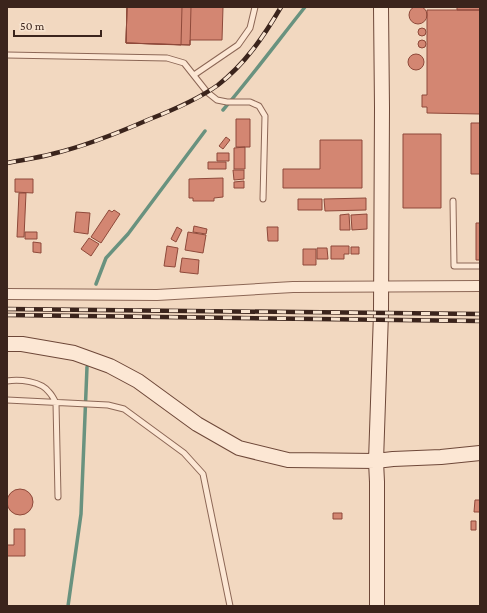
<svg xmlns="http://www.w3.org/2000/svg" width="487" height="613" font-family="'Crimson Pro',serif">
	<rect width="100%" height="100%" fill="#f2d8c0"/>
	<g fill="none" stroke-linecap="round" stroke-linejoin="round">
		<path stroke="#69927f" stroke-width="3.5" d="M 223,110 C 252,76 278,41 305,7
			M 96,284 L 106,258 L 128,234 L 205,131
			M 68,606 L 81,514 L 87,367"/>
	</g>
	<path fill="#d38672" stroke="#8e493a" d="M409 15a9 9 0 1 1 18 0a9 9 0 1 1-18 0Z
		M 127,7 L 223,7 L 222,40 L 190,40 L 190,45 L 126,43 Z
		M 127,7 L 191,7 L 190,45 L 126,43 Z
		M 127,7 L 182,7 L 181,45 L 126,43 Z
		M 457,7 L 480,7 L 480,10 L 457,10 Z
		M 427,10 L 480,10 L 480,114 L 427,113 L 427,107 L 422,107 L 422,95 L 427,95 Z
		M418 32a4 4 0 1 1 8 0a4 4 0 1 1-8 0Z
		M418 44a4 4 0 1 1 8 0a4 4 0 1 1-8 0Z
		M408 62a8 8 0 1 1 16 0a8 8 0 1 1-16 0Z
		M 236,119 L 250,119 L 250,147 L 236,147 Z
		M 471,123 L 480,123 L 480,174 L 471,174 Z
		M 403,134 L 441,134 L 441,208 L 403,208 Z
		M 226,137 L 230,140 L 223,149 L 219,146 Z
		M 320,140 L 362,140 L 362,188 L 283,188 L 283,169 L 320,169 Z
		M 245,147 L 245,169 L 234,169 L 234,148 Z
		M 217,153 L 229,153 L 229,161 L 217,161 Z
		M 208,162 L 226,162 L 226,169 L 208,169 Z
		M 233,170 L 244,170 L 244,179 L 234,180 Z
		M 223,178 L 223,197 L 214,198 L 214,201 L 193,201 L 193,198 L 189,198 L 189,179 Z
		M 15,179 L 33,179 L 33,193 L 15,192 Z
		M 244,181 L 244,188 L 234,188 L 234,182 Z
		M 19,193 L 26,193 L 24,237 L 17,237 Z
		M 366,198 L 366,210 L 325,211 L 324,199 Z
		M 298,199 L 322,199 L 322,210 L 298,210 Z
		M 109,210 L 112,212 L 114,210 L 120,214 L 101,243 L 91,237 Z
		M 76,212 L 90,213 L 88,234 L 74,232 Z
		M 349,214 L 350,230 L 340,230 L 340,215 Z
		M 367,214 L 367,229 L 352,230 L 351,215 Z
		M 476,223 L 480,223 L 480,260 L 476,260 Z
		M 194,226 L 207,229 L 206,234 L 193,232 Z
		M 177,227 L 182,230 L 176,242 L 171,239 Z
		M 267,227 L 278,227 L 278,241 L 268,241 Z
		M 25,232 L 37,232 L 37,239 L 25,239 Z
		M 188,232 L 206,235 L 203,253 L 185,250 Z
		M 89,238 L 99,244 L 91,256 L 81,249 Z
		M 33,242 L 41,243 L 41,253 L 33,252 Z
		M 167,246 L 178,248 L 175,267 L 164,266 Z
		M 331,246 L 349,246 L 349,254 L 344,254 L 344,259 L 331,259 Z
		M 351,247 L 359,247 L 359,254 L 351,254 Z
		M 317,248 L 327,248 L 328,259 L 317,259 Z
		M 303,249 L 316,249 L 316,265 L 303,265 Z
		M 182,258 L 199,260 L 198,274 L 180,272 Z
		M7 502a13 13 0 1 1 26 0a13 13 0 1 1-26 0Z
		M 475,500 L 480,500 L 480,512 L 474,512 Z
		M 333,513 L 342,513 L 342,519 L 333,519 Z
		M 471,521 L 476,521 L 476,530 L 471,530 Z
		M 14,529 L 25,529 L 25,556 L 7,556 L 7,545 L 14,545 Z"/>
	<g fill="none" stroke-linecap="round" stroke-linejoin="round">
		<g stroke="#8c6756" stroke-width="7">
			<path id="lane" d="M 7,55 L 167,58 L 184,63 L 207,92 L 217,100 L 227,102 L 250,102 L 259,106 L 265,116 L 263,199
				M 194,75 L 238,45 L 250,28 L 255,7
				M 453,201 L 454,266 L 480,266
				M 7,381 C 19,379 41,381 49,392 C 52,395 54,399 56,403 L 58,497
				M 7,400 L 108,405 L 124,409 L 184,453 L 203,474 L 230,606"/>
		</g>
		<g stroke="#8c6756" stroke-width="12">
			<path id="street" d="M 7,294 L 157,295 L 293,287 L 480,286"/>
		</g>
		<g stroke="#6e4839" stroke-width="16">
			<path id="secondary" d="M 7,344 L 22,344 L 74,353 L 110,366 L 138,381 L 197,424 L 239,448 L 288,460 L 376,461 L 393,459 L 441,457 L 480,453
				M 377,606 L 377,482 L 376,461 L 381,313 L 382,108 L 381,7"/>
		</g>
		<use href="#lane" stroke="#fce7d4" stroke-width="5"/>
		<use href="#street" stroke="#fce7d4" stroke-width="10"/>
		<use href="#secondary" stroke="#fce7d4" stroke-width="14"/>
		<g stroke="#3b241c" stroke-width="4.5">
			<path id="rail" d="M 7,163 C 22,160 37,158 52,154 C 86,146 118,133 150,119 C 173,110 197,100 218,85 C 245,64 264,36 281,7
				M 7,309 L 480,314
				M 7,315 L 480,321"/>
		</g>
		<use href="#rail" stroke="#f8e4d0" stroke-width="3" stroke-dasharray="9" stroke-linecap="butt"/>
	</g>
	<rect width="487" height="613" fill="none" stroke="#3b241c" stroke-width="16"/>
	<path d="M14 30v6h87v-6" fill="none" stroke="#3b241c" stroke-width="2"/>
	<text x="20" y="30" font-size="12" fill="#3b241c" stroke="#f8e4d0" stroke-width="3" paint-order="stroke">50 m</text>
</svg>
